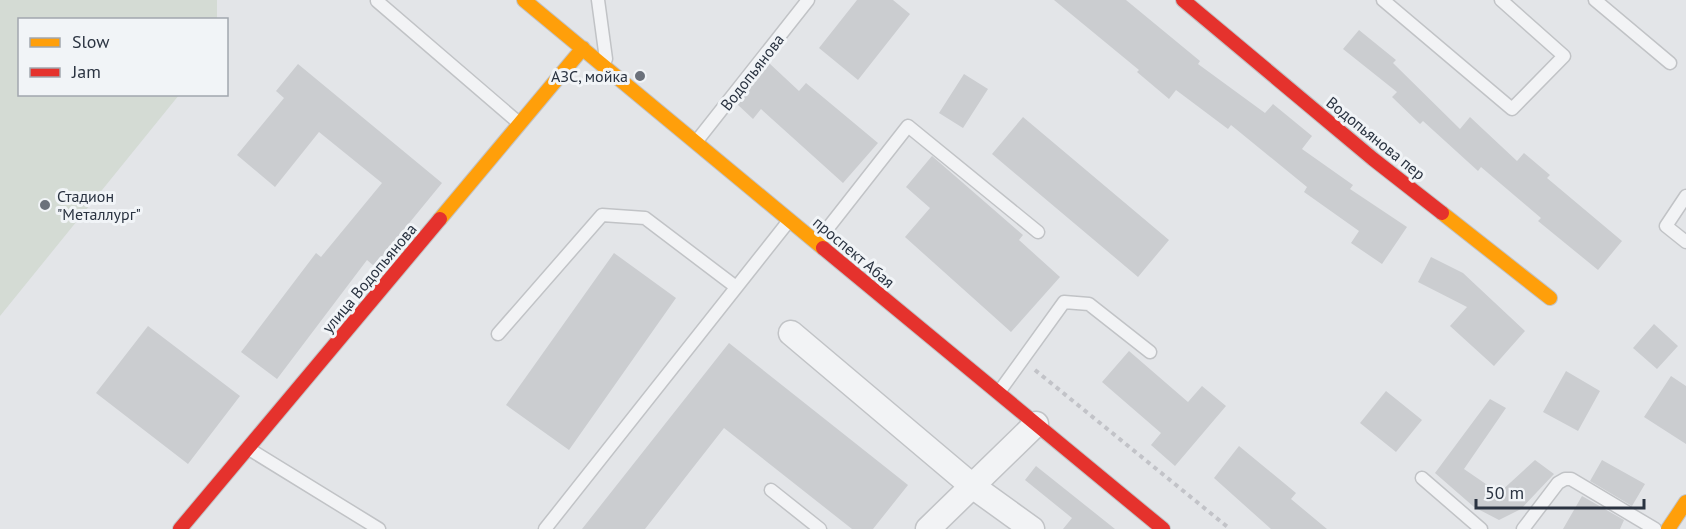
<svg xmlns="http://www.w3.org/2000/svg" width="1686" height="529" font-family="'PT Sans',sans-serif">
	<rect width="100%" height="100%" fill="#e3e5e8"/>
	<path fill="#d4dbd4" d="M 0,0 L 217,0 L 217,19 L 20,20 L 20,94 L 179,95 L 0,316 Z"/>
	<path fill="#cbcdd0" d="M 857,0 L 893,0 L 910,14 L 858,80 L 819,48 Z
		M 1054,0 L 1126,0 L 1200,61 L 1198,64 L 1265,113 L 1273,104 L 1312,136 L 1302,149 L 1353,185 L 1350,189 L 1407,227 L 1382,264 L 1351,243 L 1359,231 L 1304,192 L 1307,187 L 1231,125 L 1228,129 L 1176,90 L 1169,99 L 1137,72 L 1139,70 Z
		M 1359,30 L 1396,60 L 1393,63 L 1460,129 L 1470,117 L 1517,161 L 1524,153 L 1550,175 L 1547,178 L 1622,241 L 1598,270 L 1538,221 L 1541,218 L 1481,167 L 1478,171 L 1423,121 L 1420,124 L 1392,97 L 1397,92 L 1343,49 Z
		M 769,63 L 799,91 L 806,83 L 878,143 L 843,183 L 761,109 L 753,119 L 737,104 Z
		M 298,64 L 442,183 L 374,266 L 367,260 L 277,379 L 241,352 L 316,253 L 321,257 L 382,183 L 319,132 L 275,187 L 237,155 L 284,98 L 276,91 Z
		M 964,74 L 988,89 L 963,128 L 939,113 Z
		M 1023,117 L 1169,240 L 1138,277 L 992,154 Z
		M 932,156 L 1023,235 L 1019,240 L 1060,277 L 1011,332 L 905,237 L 930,208 L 906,187 Z
		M 614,253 L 676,298 L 569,450 L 506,405 Z
		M 1431,257 L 1463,273 L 1525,331 L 1494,366 L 1450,326 L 1467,307 L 1418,282 Z
		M 1654,324 L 1678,346 L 1657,369 L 1633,348 Z
		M 148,326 L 240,396 L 188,464 L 96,393 Z
		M 729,343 L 908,485 L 873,529 L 852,529 L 724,428 L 645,529 L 582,529 Z
		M 1129,351 L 1188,402 L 1202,386 L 1226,406 L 1175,466 L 1151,445 L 1161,433 L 1102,382 Z
		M 1566,371 L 1600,391 L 1578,431 L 1543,412 Z
		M 1671,376 L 1686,386 L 1686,444 L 1644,417 Z
		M 1386,391 L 1422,420 L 1396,452 L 1360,423 Z
		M 1490,399 L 1506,408 L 1464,469 L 1499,493 L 1535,460 L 1554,474 L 1521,509 L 1499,520 L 1474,507 L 1435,473 Z
		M 1239,446 L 1296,493 L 1291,499 L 1327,529 L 1271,529 L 1214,478 Z
		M 1602,460 L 1645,484 L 1632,506 L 1590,481 Z
		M 1036,466 L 1115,529 L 1063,529 L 1072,518 L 1025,480 Z
		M 1582,496 L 1624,520 L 1620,529 L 1563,529 Z"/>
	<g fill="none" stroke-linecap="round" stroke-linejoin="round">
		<g stroke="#c1c3c6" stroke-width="15">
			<path id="lane" d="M 598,0 L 606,59
				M 1383,0 L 1512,109 L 1564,56 L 1501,0
				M 1595,0 L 1670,63
				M 377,1 L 519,123
				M 696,142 L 808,0
				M 1686,196 L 1666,226 L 1686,242
				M 817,242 L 908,126 L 1038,232
				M 498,334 L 602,215 L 645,218 L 736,287
				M 999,392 L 1064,302 L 1089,304 L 1150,352
				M 249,449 L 379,529
				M 1422,478 L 1481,529
				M 771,490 L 820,529
				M 545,529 L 788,222
				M 1523,529 L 1558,483 L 1565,479 L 1571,479 L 1655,529"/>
		</g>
		<g stroke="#c1c3c6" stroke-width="27">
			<path id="street" d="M 791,333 L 971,485 L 1032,529
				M 928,529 L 1036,424"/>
		</g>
		<g stroke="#c1c3c6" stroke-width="16">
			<path id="slow" d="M 524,0 L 823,248
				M 1442,213 L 1550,298
				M 440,219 L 583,48
				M 1668,529 L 1686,502"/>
		</g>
		<g stroke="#c1c3c6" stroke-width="16">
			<path id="jam" d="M 1183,0 L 1373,159 L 1442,213
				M 823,248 L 1163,529
				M 180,529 L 440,219"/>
		</g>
		<path stroke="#c2c3c8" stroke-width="4" stroke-dasharray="4.5 4.5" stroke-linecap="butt" d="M 1035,370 L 1230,529"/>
		<use href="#lane" stroke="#f2f3f5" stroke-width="12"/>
		<use href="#street" stroke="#f2f3f5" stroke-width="24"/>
		<use href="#slow" stroke="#ff9f0a" stroke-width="14"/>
		<use href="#jam" stroke="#e5322d" stroke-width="14"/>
	</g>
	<g fill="#6b717b" stroke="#f1f4f7" stroke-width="2">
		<circle cx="640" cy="76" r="6"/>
		<circle cx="45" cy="205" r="6"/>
	</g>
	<g text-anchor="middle" stroke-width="6" stroke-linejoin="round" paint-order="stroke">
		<g font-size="16" fill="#2a3341" stroke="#f1f4f7">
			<text transform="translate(752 72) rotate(-52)" y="6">Водопьянова</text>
			<text transform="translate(1376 138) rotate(39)" y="6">Водопьянова пер</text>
			<text transform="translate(854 252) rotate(40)" y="6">проспект Абая</text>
			<text transform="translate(369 278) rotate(-50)" y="6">улица Водопьянова</text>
		</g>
		<g font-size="16" fill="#2a3341" stroke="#f1f4f7" text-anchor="end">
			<text x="628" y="82">АЗС, мойка</text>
			<text x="57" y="202" text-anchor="start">Стадион<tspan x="57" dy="18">"Металлург"</tspan></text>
		</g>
	</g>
	<rect x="18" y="18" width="210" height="78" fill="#f1f4f7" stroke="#a1a7ae" stroke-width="1.5"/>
	<rect x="30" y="38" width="30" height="9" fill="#ff9f0a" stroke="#a1a7ae" stroke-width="1.5"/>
	<text x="72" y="48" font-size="18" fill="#2a3341">Slow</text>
	<rect x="30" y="68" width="30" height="9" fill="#e5322d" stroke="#a1a7ae" stroke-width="1.5"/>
	<text x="72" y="78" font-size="18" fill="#2a3341">Jam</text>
	<path d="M1476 499v9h168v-9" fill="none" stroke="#2a3341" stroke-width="3"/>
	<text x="1485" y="499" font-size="18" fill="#2a3341" stroke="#f1f4f7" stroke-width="4.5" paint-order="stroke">50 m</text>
</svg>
